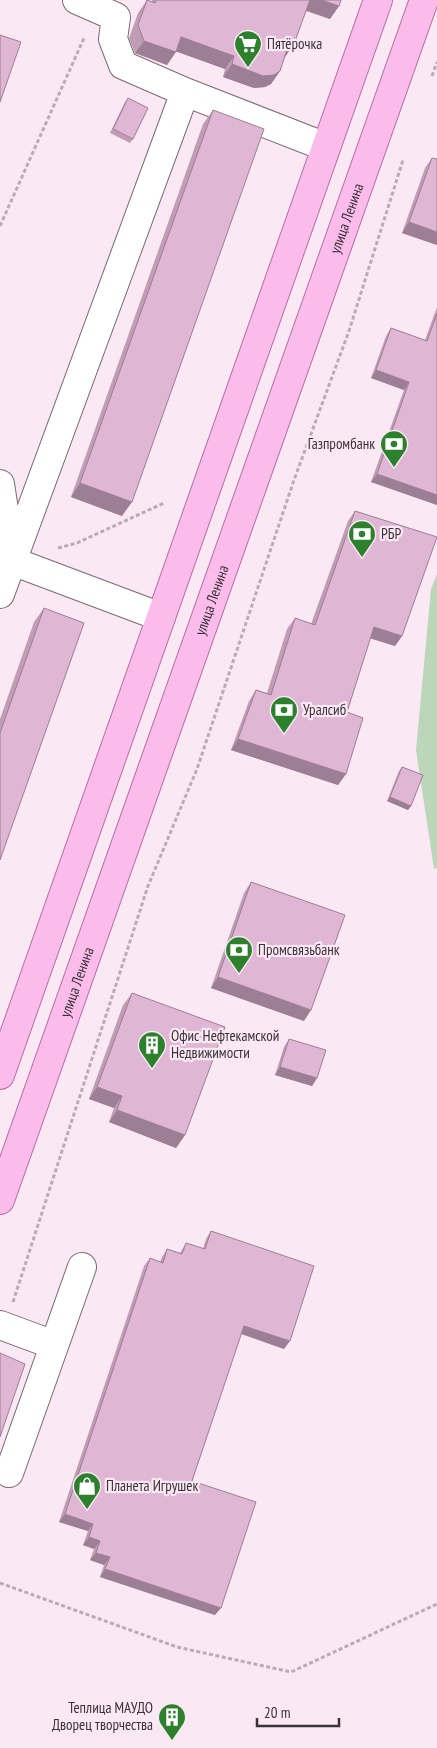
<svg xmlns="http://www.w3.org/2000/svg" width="437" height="1748" font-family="'PT Sans Narrow',sans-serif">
	<rect width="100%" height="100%" fill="#fae9f5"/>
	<path fill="#bbd6b9" d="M 437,574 L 437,868 L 434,869 L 416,750 L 431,589 Z"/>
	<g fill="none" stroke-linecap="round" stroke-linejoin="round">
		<g stroke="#796a74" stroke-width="30">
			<path id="minor" d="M 77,0 L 116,17 L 113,39 L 123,65 L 185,92
				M 0,484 L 12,561 L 161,617
				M 0,594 L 185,92 L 326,147
				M 0,1325 L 54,1345
				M 9,1473 L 82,1267"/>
		</g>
		<g stroke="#b56ea3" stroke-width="30">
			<g id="major">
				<path d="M 0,1075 L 378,0"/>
				<path id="s1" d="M 0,1200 L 424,0"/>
			</g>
		</g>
		<path stroke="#b9acb5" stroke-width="3" stroke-dasharray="4 2.5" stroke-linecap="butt" d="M 432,76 L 437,62
			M 0,226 L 84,38
			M 58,548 L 77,543 L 164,503
			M 13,1302 L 148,886 L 197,769 L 294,480 L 349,331 L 403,160
			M 0,1583 L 177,1647 L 291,1672 L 437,1604"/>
		<use href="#minor" stroke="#fff" stroke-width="28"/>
		<use href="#major" stroke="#fbbceb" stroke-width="28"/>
	</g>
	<path fill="#c09db5" d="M 147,0 L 151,2 L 152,0 L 341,0 L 339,6 L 330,19 L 306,11 L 294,44 L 285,57 L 280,71 L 271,84 L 265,87 L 254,88 L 223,77 L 225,69 L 176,51 L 167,65 L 135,53 L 129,38 L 138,13 Z
		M 128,98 L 133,139 L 130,143 L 110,133 L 125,102 Z
		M 213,110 L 122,516 L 71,497 L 203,124 Z
		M 432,158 L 437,245 L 402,233 L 425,168 Z
		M 437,307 L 437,505 L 371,482 L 404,390 L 371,378 L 386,336 L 391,328 L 425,340 Z
		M 355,511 L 402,636 L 395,646 L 370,638 L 347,712 L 346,774 L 338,785 L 231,750 L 249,701 L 256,690 L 267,693 L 287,629 L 295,618 L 311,624 L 348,521 Z
		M 44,608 L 0,860 L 0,719 L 34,622 Z
		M 402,767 L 411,806 L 408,810 L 387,801 L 399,771 Z
		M 251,882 L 304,1021 L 211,988 L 244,893 Z
		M 132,993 L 185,1135 L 176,1148 L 109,1122 L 114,1108 L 89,1099 L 123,1005 Z
		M 289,1039 L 317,1078 L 312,1086 L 275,1075 L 284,1047 Z
		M 211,1231 L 284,1349 L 241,1334 L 192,1481 L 215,1615 L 100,1577 L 104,1565 L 90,1560 L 94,1549 L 83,1545 L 88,1531 L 59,1522 L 144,1266 L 150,1258 L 160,1262 L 162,1257 L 167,1249 L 180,1253 L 186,1243 L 203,1249 L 206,1239 Z"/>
	<path fill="#9c7f94" d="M 309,0 L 321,0 L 339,6 L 330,19 L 302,9 Z
		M 181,37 L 234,56 L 225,69 L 172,50 Z
		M 144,41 L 176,52 L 167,65 L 135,53 Z
		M 289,43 L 294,44 L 285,57 L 280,56 Z
		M 232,64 L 280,71 L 271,84 L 265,87 L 254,88 L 223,77 Z
		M 409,222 L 437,232 L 437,245 L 402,233 Z
		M 376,370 L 409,382 L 404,390 L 371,378 Z
		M 377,474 L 437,495 L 437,505 L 371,482 Z
		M 80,483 L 132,502 L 122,516 L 71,497 Z
		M 374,627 L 402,636 L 395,646 L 366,637 Z
		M 238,739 L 346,774 L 338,785 L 231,750 Z
		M 390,797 L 411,806 L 408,810 L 387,801 Z
		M 218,977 L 311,1010 L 304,1021 L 211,988 Z
		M 280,1067 L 317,1078 L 312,1086 L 275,1075 Z
		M 97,1087 L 122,1096 L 114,1108 L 89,1099 Z
		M 117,1110 L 185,1135 L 176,1148 L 109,1122 Z
		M 244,1326 L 290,1341 L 284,1349 L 239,1333 Z
		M 65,1514 L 93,1524 L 88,1531 L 59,1522 Z
		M 89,1537 L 100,1541 L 94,1549 L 83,1545 Z
		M 96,1553 L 110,1557 L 104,1565 L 90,1560 Z
		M 105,1569 L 221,1608 L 215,1615 L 100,1577 Z"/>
	<path fill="#dfb6d3" stroke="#9c7f94" d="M 147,0 L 155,3 L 156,0 L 310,0 L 294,44 L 289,43 L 280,71 L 274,75 L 263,76 L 232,64 L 234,56 L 181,37 L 176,52 L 144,41 L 138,25 Z
		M 321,0 L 341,0 L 339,6 Z
		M 0,35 L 21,42 L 0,102 Z
		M 128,98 L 148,108 L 133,139 L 113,129 Z
		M 213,110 L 264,129 L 132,502 L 80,483 Z
		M 432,158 L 437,159 L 437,232 L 409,222 Z
		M 437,314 L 437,495 L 377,474 L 409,382 L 376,370 L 391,328 L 427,341 Z
		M 355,511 L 437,537 L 402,636 L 374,627 L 347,712 L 363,718 L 346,774 L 238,739 L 256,690 L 271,695 L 295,618 L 315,625 Z
		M 44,608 L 84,623 L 0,860 L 0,733 Z
		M 402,767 L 423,775 L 411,806 L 390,797 Z
		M 251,882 L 345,915 L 311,1010 L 218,977 Z
		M 132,993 L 225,1027 L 185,1135 L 117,1110 L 122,1096 L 97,1087 Z
		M 289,1039 L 326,1050 L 317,1078 L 280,1067 Z
		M 211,1231 L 314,1266 L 290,1341 L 244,1326 L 192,1481 L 256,1502 L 221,1608 L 105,1569 L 110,1557 L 96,1553 L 100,1541 L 89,1537 L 93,1524 L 65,1514 L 150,1258 L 163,1263 L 167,1249 L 182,1254 L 186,1243 L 205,1249 Z
		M 0,1353 L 25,1364 L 0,1437 Z"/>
	<defs>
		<g id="supermarket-pin" transform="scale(1.4375)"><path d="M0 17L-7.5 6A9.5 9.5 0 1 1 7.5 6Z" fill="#2d802c" stroke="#fae9f5"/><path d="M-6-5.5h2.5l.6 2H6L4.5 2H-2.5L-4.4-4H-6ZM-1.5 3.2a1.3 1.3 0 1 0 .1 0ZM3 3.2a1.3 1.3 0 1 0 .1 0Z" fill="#fff"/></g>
		<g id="bank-pin" transform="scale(1.4375)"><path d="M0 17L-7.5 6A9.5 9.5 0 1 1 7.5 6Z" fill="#2d802c" stroke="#fae9f5"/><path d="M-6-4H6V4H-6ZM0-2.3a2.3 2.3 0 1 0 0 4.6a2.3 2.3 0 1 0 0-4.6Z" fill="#fff"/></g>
		<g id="building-pin" transform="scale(1.4375)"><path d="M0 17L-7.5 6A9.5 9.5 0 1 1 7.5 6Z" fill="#2d802c" stroke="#fae9f5"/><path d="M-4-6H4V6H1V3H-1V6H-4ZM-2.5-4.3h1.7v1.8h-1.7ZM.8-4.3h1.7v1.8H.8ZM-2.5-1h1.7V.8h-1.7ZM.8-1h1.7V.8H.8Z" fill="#fff"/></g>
		<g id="shop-pin" transform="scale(1.4375)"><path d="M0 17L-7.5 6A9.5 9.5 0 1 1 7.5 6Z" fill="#2d802c" stroke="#fae9f5"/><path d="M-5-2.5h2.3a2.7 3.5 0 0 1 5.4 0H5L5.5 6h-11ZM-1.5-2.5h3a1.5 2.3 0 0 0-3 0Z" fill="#fff"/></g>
	</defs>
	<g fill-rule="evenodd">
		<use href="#supermarket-pin" x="248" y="44"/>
		<use href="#bank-pin" x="394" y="444"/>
		<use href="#bank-pin" x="362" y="534"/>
		<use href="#bank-pin" x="284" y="710"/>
		<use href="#bank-pin" x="239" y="950"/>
		<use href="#building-pin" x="152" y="1045"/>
		<use href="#shop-pin" x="87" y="1486"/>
		<use href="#building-pin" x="172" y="1717"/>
	</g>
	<g text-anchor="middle" stroke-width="4.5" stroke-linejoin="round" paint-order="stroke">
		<g font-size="15" fill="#383236" stroke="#fae9f5" text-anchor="start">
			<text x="267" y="49">Пятёрочка</text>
			<text x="375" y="449" text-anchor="end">Газпромбанк</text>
			<text x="381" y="539">РБР</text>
			<text x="303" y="715">Уралсиб</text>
			<text x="258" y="955">Промсвязьбанк</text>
			<text x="171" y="1041">Офис Нефтекамской<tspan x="171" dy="17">Недвижимости</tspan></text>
			<text x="106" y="1491">Планета Игрушек</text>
			<text x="153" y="1713" text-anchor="end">Теплица МАУДО<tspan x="153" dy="17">Дворец творчества</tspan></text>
		</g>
		<g font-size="15" fill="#383236" stroke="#fae9f5">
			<text dy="5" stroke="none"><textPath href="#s1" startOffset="1041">улица Ленина</textPath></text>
			<text dy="5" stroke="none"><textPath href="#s1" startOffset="636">улица Ленина</textPath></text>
			<text dy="5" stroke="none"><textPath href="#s1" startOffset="231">улица Ленина</textPath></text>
		</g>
	</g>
	<path d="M257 1718v8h82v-8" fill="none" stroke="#383236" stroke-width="2.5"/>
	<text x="264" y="1718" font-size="15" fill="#383236" stroke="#fae9f5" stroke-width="4" paint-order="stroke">20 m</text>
</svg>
